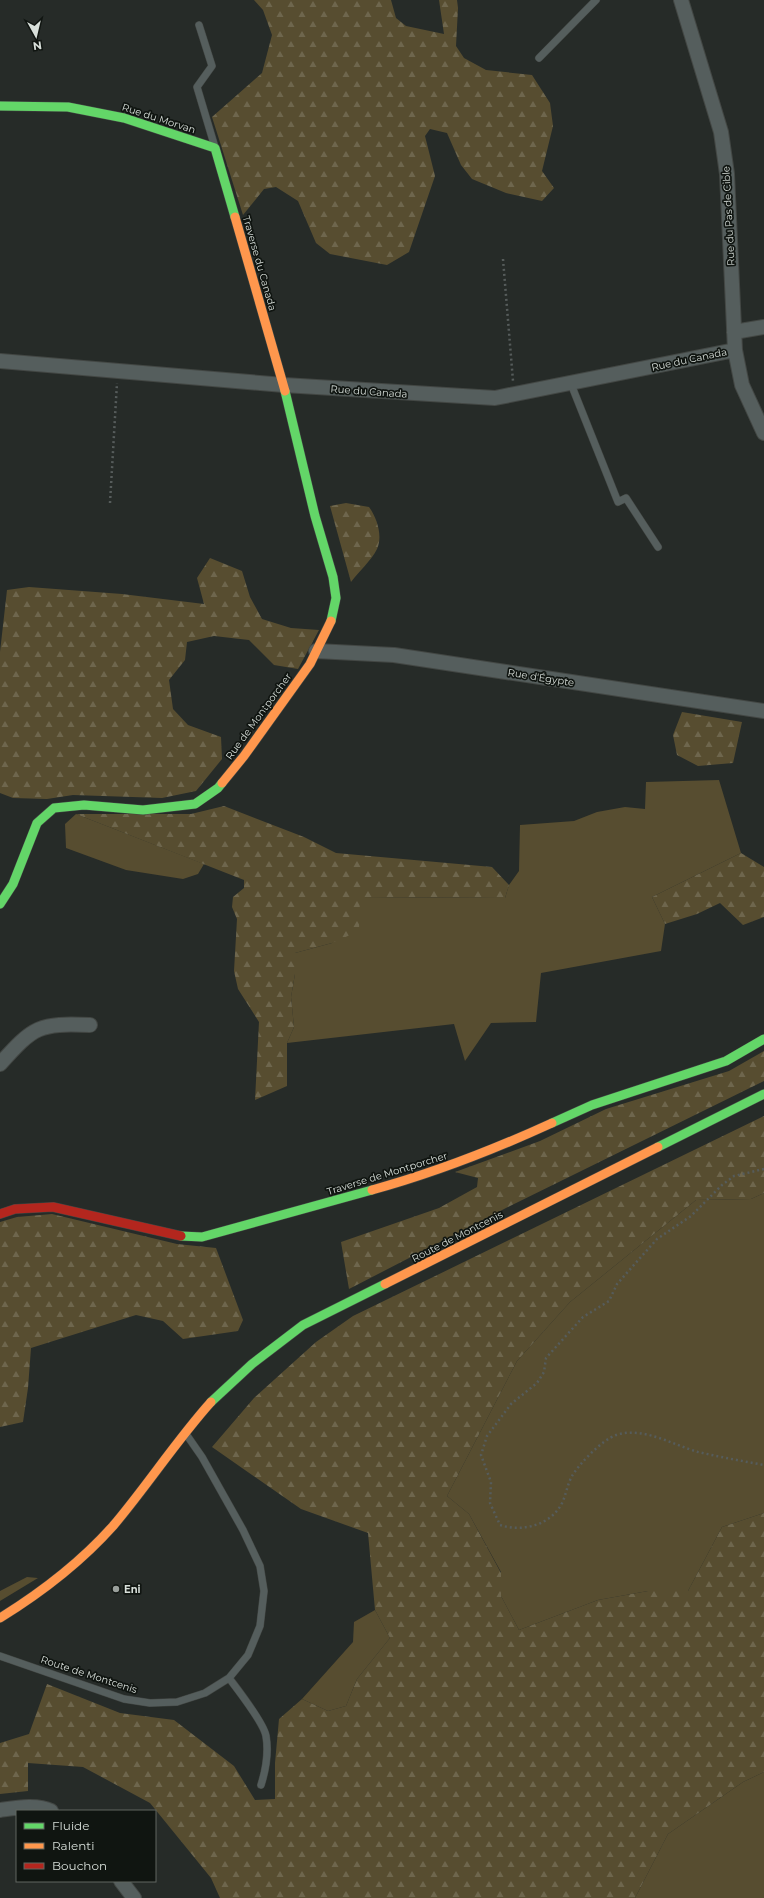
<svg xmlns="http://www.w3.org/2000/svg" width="764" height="1898" font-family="Montserrat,sans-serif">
	<defs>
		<pattern id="forest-firs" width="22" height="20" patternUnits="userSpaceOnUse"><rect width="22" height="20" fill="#574d30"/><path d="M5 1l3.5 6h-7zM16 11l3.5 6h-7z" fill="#6e664d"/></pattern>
	</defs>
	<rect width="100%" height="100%" fill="#262b28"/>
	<path fill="#574d30" d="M 719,780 L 741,853 L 652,897 L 665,924 L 661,951 L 541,973 L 536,1022 L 491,1023 L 465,1061 L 454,1024 L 287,1043 L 294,1027 L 291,997 L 295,974 L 295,953 L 332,943 L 360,897 L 505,898 L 509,885 L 519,871 L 520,825 L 574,821 L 597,812 L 625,807 L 645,809 L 646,782 Z
		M 76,814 L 204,864 L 198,874 L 183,879 L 126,870 L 66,848 L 65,824 Z
		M 764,1193 L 764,1513 L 722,1527 L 688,1591 L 648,1591 L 598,1600 L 519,1630 L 501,1596 L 501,1572 L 469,1514 L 447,1496 L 517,1361 L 570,1302 L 696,1200 L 751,1199 Z
		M 27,1577 L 38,1578 L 0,1601 L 0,1591 Z
		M 375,1610 L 390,1638 L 357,1679 L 346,1706 L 328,1711 L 302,1699 L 353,1642 L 354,1622 Z
		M 764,1772 L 764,1898 L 635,1898 L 668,1834 L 743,1782 Z"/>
	<path fill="url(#forest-firs)" d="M 254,0 L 391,0 L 396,18 L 406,26 L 444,34 L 439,0 L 457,0 L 458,8 L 456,46 L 464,58 L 486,70 L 532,75 L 550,103 L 553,126 L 542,171 L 554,188 L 542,201 L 506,193 L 472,179 L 461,165 L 447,133 L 430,129 L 425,136 L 435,176 L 409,252 L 387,265 L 330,254 L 316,243 L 298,201 L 276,187 L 264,189 L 243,215 L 212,117 L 262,73 L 272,35 L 263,10 Z
		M 346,503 L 369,507 C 377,518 383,536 377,549 C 371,561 359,571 351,582 L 330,506 Z
		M 210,558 L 242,571 L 250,597 L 262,619 L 291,628 L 319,630 L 298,669 L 274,665 L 249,640 L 214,636 L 187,642 L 185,660 L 169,680 L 173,709 L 188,725 L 221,737 L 222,759 L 196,791 L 162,798 L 73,795 L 47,799 L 13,798 L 0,793 L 0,652 L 7,590 L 29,587 L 122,594 L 204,604 L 197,578 Z
		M 682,712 L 742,722 L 733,763 L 698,766 L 677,755 L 673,735 Z
		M 224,806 L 304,837 L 336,853 L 492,867 L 509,885 L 505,898 L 360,897 L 359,931 L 332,943 L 295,953 L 295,974 L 291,997 L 294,1027 L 287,1043 L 287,1086 L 255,1100 L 259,1022 L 238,989 L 234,971 L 237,919 L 232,907 L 233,897 L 244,888 L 244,880 L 76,814 L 191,814 Z
		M 741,853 L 764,867 L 764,917 L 743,925 L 720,903 L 697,914 L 665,924 L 652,897 Z
		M 764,1051 L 764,1081 L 506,1208 L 349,1289 L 341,1242 L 439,1208 L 477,1187 L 478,1178 L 455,1172 L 540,1141 L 606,1109 L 729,1071 Z
		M 764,1116 L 764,1193 L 751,1199 L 696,1200 L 570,1302 L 517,1361 L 447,1496 L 469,1514 L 501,1573 L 501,1596 L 519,1630 L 598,1600 L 648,1591 L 688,1591 L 722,1527 L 764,1513 L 764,1772 L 743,1782 L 668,1834 L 635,1898 L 220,1898 L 211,1878 L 150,1803 L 83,1767 L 28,1763 L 28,1791 L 0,1794 L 0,1743 L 29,1734 L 47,1684 L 120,1713 L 174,1720 L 234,1766 L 255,1800 L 275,1799 L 275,1763 L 279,1719 L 302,1699 L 328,1711 L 346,1706 L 357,1679 L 390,1638 L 375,1610 L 368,1533 L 301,1509 L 212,1447 L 254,1398 L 316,1342 L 353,1316 Z
		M 52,1214 L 177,1244 L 216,1248 L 243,1320 L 238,1331 L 183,1339 L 163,1321 L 136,1315 L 31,1348 L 28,1388 L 23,1422 L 0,1427 L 0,1222 L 17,1217 Z"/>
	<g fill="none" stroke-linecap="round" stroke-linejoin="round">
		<g stroke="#434744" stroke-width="8">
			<path id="lane" d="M 199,25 L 212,66 L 197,87 L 214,144
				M 539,58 L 596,0
				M 571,384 L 618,502 L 626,498 L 658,547
				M 0,1656 L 124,1699 L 150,1703 L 177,1702 L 205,1693 L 229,1678 L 248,1655 L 260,1626 L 264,1591 L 260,1566 L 243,1530 L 202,1457 L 186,1434
				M 229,1678 C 238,1690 264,1723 266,1736 C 269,1753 266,1769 261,1785"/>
		</g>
		<g stroke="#434744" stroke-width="16">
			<path id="street" d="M 681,0 L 721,132 L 727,174 L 735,350 L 742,385 L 764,433
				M 734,332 L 764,327
				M 0,361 L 284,385 L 495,398 L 735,350
				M 316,651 L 394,655 L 764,711
				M 0,1064 C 34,1026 39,1023 90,1025
				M 0,1810 C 15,1808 37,1804 51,1811
				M 121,1881 L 134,1898"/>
		</g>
		<g stroke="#434744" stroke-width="10">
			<path id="fast" d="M 0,106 L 68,107 L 124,118 L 215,148 L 235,217
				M 285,391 L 315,516 L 333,577 L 336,598 L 331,621
				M 0,904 L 13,884 L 37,823 L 54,808 L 84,805 L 143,810 L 195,804 L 218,788 L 222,783
				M 552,1123 L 592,1105 L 726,1061 L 764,1039
				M 658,1147 L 764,1094
				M 181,1236 L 202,1237 L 372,1190
				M 211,1402 L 252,1364 L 303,1325 L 385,1284"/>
		</g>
		<g stroke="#434744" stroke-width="10">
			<path id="slow" d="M 235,217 L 285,391
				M 222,783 L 244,756 L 310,664 L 331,621
				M 372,1190 C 434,1173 493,1150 552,1123
				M 385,1284 L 658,1147
				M 0,1618 C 42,1592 80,1563 113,1526 C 147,1486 176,1441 211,1402"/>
		</g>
		<g stroke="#434744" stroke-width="10">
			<path id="jam" d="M 0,1214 L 15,1209 L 53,1207 L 181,1236"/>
		</g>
		<path stroke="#565c5b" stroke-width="2.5" stroke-dasharray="2 3" stroke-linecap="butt" d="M 503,259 L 513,381
			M 110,503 L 117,383
			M 764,1169 L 734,1176 L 722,1185 L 691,1216 L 657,1239 L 617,1284 L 609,1301 L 583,1317 L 546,1358 L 544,1372 L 537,1383 L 511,1404 L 487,1436 L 481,1455 L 491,1482 L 490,1503 L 500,1525 C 521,1532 549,1526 561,1505 C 566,1496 567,1485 572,1476 C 579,1464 602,1440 616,1435 C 643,1426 673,1445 698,1452 C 720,1457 742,1461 764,1465"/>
		<use href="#lane" stroke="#555e5d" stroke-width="7"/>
		<use href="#street" stroke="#555e5d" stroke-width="14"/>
		<use href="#fast" stroke="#63d668" stroke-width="9"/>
		<use href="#slow" stroke="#ff974d" stroke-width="9"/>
		<use href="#jam" stroke="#b3261e" stroke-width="9"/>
	</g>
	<circle fill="#9aa09c" stroke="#101511" stroke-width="1.5" cx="116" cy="1589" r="4"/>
	<g text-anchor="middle" stroke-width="3.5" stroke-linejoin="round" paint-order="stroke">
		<g font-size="10" fill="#d8dfda" stroke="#101511">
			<text transform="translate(159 118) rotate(18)" y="4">Rue du Morvan</text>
			<text transform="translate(728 216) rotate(-93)" y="4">Rue du Pas de Cible</text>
			<text transform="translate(260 263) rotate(74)" y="4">Traverse du Canada</text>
			<text transform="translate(689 359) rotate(-12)" y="4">Rue du Canada</text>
			<text transform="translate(369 391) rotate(4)" y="4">Rue du Canada</text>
			<text transform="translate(541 677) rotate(9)" y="4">Rue d'Égypte</text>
			<text transform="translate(258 716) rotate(-54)" y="4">Rue de Montporcher</text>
			<text transform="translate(387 1173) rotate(-17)" y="4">Traverse de Montporcher</text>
			<text transform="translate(457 1236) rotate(-27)" y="4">Route de Montcenis</text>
			<text transform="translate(89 1674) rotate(18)" y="4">Route de Montcenis</text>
		</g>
		<g font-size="10" font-weight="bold" fill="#d8dfda" stroke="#101511" text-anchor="start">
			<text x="124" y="1593">Eni</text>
		</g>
	</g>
	<rect x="16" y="1810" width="140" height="72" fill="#101511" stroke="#606661"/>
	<rect x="24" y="1823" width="20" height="6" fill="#63d668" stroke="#606661"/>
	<text x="52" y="1830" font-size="12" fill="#d8dfda">Fluide</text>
	<rect x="24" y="1843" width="20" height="6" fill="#ff974d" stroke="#606661"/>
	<text x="52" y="1850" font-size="12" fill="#d8dfda">Ralenti</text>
	<rect x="24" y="1863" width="20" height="6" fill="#b3261e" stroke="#606661"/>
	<text x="52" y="1870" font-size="12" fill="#d8dfda">Bouchon</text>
	<g transform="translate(36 36) rotate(172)" stroke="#101511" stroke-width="3" paint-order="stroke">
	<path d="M0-3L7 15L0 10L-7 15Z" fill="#d8dfda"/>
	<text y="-6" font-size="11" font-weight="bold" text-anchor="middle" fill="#d8dfda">N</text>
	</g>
</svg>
